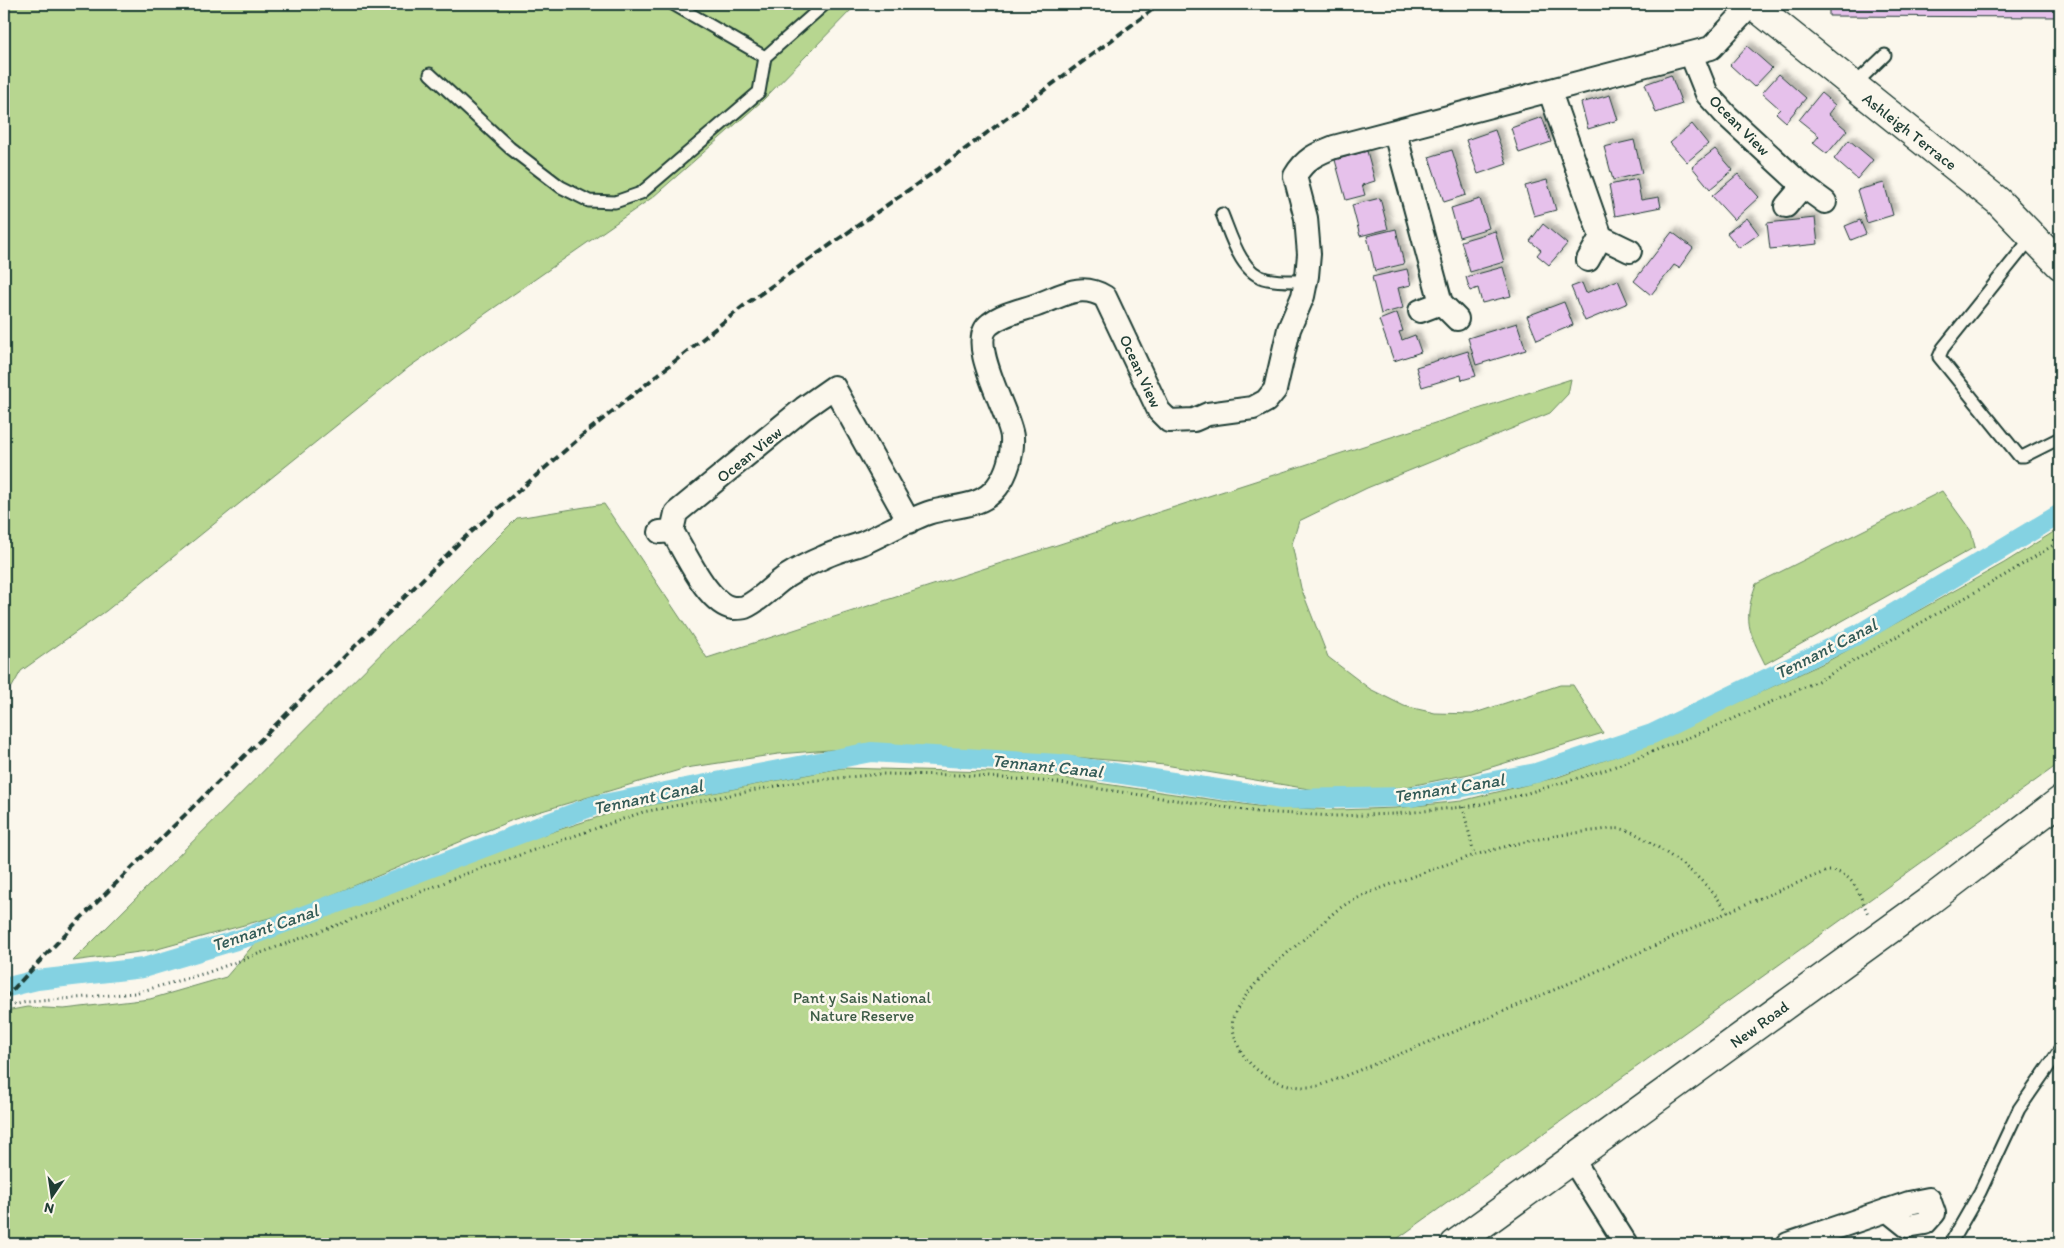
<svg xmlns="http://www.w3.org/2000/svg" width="2064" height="1248" font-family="Itim,sans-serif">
	<defs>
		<filter id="shadow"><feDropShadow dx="4.5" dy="-4.5" stdDeviation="2.5" flood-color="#0004"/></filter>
	</defs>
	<rect width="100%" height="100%" fill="#fbf7ec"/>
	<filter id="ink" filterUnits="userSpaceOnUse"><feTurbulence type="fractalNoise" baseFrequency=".02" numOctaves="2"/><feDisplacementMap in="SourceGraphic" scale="10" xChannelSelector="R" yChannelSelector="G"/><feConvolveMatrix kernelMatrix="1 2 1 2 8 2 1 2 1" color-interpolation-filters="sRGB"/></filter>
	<g filter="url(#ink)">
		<path fill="#b7d690" stroke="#6b8a62" d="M 4,4 L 857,4 L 762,101 L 653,197 L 409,367 L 106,611 L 21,671 L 12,687 L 4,683 Z
			M 1571,379 L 1568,394 L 1550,413 L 1367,488 L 1299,521 L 1292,544 L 1301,588 L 1328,657 L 1370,689 L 1404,706 L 1435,713 L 1472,714 L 1560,685 L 1573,685 L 1603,733 L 1469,774 L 1400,788 L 1327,792 L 1165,765 L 1039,754 L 881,746 L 778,754 L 686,768 L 515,819 L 291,912 L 154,950 L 73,961 L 517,518 L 604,504 L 707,658 Z
			M 1942,491 L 1971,531 L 1975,547 L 1765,664 C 1748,630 1743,621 1756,584 Z
			M 2060,528 L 2060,763 L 1390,1244 L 4,1244 L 4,1014 L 6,1011 L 27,1007 L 64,1009 L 150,999 L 226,977 L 255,943 L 496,850 L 614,812 L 841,768 L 1029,773 L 1257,806 L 1337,810 L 1395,808 L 1461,801 L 1558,777 L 1641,747 L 1828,661 L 2004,563 Z"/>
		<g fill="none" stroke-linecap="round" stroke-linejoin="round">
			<path stroke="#84d2e2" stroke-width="20" d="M 4,988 L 37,980 L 143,968 L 250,936 L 593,806 L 871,752 L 1058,764 L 1282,799 L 1411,797 L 1536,773 L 1652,734 L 1859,634 L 2060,514"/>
		</g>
		<path fill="#e6c1eb" stroke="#1f3d34" filter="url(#shadow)" d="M 1829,4 L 2060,4 L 2060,17 L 1829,16 Z
			M 1747,46 L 1772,68 L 1754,87 L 1730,65 Z
			M 1779,74 L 1806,98 L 1786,122 L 1776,113 L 1780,109 L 1762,93 Z
			M 1671,75 L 1682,104 L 1656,113 L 1645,84 Z
			M 1821,93 L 1835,105 L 1828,114 L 1847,130 L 1827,154 L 1813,143 L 1819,136 L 1799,120 Z
			M 1610,95 L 1618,120 L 1588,129 L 1581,103 Z
			M 1542,117 L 1551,142 L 1519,153 L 1511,128 Z
			M 1692,124 L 1708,144 L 1687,162 L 1670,143 Z
			M 1495,130 L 1507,164 L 1478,174 L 1466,140 Z
			M 1634,140 L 1642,173 L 1613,180 L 1604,147 Z
			M 1849,140 L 1873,160 L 1857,179 L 1834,159 Z
			M 1715,149 L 1733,170 L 1710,189 L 1692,167 Z
			M 1452,150 L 1466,195 L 1444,202 L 1429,157 Z
			M 1367,151 L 1375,181 L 1362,185 L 1365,195 L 1346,200 L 1335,160 Z
			M 1738,174 L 1759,197 L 1734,220 L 1712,196 Z
			M 1637,179 L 1641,200 L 1659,197 L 1661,207 L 1615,216 L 1609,185 Z
			M 1547,180 L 1556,210 L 1534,216 L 1525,186 Z
			M 1884,183 L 1893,215 L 1867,223 L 1857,190 Z
			M 1380,198 L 1388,229 L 1360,236 L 1352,205 Z
			M 1480,199 L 1489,228 L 1459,237 L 1451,208 Z
			M 1747,218 L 1759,234 L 1739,248 L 1727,233 Z
			M 1815,218 L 1818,244 L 1770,249 L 1767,223 Z
			M 1860,220 L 1866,234 L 1851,240 L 1845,226 Z
			M 1543,224 L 1567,244 L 1549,265 L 1537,255 L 1541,250 L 1530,241 Z
			M 1396,229 L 1404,264 L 1375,271 L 1367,236 Z
			M 1495,231 L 1504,262 L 1470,272 L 1461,241 Z
			M 1672,232 L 1693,248 L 1679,268 L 1674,265 L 1651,295 L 1634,281 Z
			M 1503,267 L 1511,296 L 1482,303 L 1478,288 L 1470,291 L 1466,277 Z
			M 1407,269 L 1411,285 L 1398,288 L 1403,308 L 1381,314 L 1372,277 Z
			M 1618,280 L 1628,303 L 1585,321 L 1571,287 L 1582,283 L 1586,293 Z
			M 1564,302 L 1573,325 L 1537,340 L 1527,316 Z
			M 1397,313 L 1403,331 L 1399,332 L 1402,340 L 1415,335 L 1421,352 L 1394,361 L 1379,320 Z
			M 1517,323 L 1526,350 L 1476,365 L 1468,338 Z
			M 1468,351 L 1476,376 L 1462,380 L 1461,375 L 1422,387 L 1416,367 Z"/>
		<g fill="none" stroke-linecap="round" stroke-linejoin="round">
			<g stroke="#1f3d34" stroke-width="15">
				<path id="lane" d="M 673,4 L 765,57
					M 430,74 L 510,148 L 561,187 L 589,201 L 615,202 L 641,193 L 759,92 L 765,57 L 825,4
					M 1854,85 L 1885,55
					M 1222,214 C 1231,236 1241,274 1267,279 C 1280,282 1294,281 1307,281
					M 2032,237 L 1943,348 L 1939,357 L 2019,456 L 2024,456 L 2060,438
					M 1950,1244 L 1980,1192 L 2019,1109 L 2060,1050"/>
			</g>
			<g stroke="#1f3d34" stroke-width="26">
				<path id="street" d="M 1691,54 L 1707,94 L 1726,115 L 1803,186 L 1825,202
					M 1550,92 L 1601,237 L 1630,251
					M 1395,133 L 1441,303 L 1457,319
					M 1786,206 L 1803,186
					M 1588,260 L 1601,237
					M 1420,311 L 1441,303
					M 672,531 C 685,552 708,605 733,608 C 736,608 742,608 745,607 C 760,601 773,585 787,576 C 798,569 812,562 824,557 C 836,551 850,548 863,543 C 885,533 906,521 928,513 C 951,505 981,509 997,487 C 1007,474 1013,454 1012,437 C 1010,413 965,342 990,324 C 1005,312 1025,310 1042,303 C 1065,294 1082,283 1105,297 L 1159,411 L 1169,421 L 1194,420 L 1208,414 L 1253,408 L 1266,401 L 1275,390 L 1289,329 L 1303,296 L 1307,276 L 1309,254 L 1306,218 L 1295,176 C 1305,159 1316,154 1334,147 L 1711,48 L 1752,4
					M 660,532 L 672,531 L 676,513 L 804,408 L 834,387 L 909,522
					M 1573,1160 L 1626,1244
					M 1788,1244 L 1909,1203 L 1929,1199 L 1934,1213 L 1925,1223 L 1907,1226 L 1887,1210"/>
			</g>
			<g stroke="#1f3d34" stroke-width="31">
				<path id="secondary" d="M 1752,4 L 1998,201 L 2060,265
					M 1455,1244 L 1929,901 L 2060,801"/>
			</g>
			<path stroke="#1f3d34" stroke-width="3" stroke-dasharray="1 4" stroke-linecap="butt" d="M 1463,807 L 1474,854
				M 1728,912 C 1707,882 1686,866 1656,846 C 1647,841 1637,833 1626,830 C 1616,827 1603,830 1592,831 C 1525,838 1469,855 1406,879 C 1384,887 1360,895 1340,908 C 1330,915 1321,925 1311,933 C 1284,956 1250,982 1234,1015 C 1231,1023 1233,1030 1235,1037 C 1245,1072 1284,1092 1319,1086 C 1457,1032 1593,975 1728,912 L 1741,906 L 1827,871 C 1854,870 1859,895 1869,916
				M 4,1007 L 27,1002 L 135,993 L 206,973 L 359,917 L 465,874 L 643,812 L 797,782 L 881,774 L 964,775 L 1053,782 L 1257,812 L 1335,816 L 1395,814 L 1472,806 L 1521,795 L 1608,769 L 1715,727 L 1820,680 L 2007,574 L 2060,541"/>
			<use href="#lane" stroke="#fbf7ec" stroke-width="11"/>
			<use href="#street" stroke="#fbf7ec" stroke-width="22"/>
			<use href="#secondary" stroke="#fbf7ec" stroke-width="28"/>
			<path stroke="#1f3d34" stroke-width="4" stroke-dasharray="8 4" stroke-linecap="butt" d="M 4,999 L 73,926 L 463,539 L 583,435 L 746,304 L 937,170 L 1160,4"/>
		</g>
	</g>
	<g text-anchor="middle" stroke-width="5" stroke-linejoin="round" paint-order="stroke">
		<g font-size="16" fill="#1f3d34" stroke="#fbf7ec">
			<text transform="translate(1740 125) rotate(45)" y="6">Ocean View</text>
			<text transform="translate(1910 131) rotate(38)" y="6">Ashleigh Terrace</text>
			<text transform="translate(1141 371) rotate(65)" y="6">Ocean View</text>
			<text transform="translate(749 454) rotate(-39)" y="6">Ocean View</text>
			<text transform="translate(1759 1024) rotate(-36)" y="6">New Road</text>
		</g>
		<g font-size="16" fill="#3d5c46" stroke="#fbf7ec">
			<text x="862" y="1003">Pant y Sais National<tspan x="862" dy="18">Nature Reserve</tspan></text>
		</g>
		<g font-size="18" font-style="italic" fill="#335b57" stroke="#fbf7ec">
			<text transform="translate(1826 649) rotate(-27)" y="6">Tennant Canal</text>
			<text transform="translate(1047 766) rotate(6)" y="6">Tennant Canal</text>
			<text transform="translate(1449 788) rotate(-9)" y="6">Tennant Canal</text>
			<text transform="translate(648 797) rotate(-12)" y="6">Tennant Canal</text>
			<text transform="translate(265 928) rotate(-19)" y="6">Tennant Canal</text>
		</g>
	</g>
	<rect width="2064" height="1248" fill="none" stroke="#fbf7ec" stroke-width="20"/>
	<rect x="10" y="10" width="2044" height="1228" fill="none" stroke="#1f3d34" stroke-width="2" filter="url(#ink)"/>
	<g transform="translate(52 1196) rotate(193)" stroke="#fbf7ec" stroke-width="4" paint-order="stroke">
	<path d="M0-4L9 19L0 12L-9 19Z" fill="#1f3d34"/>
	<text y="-8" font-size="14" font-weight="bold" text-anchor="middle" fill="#1f3d34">N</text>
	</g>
</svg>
